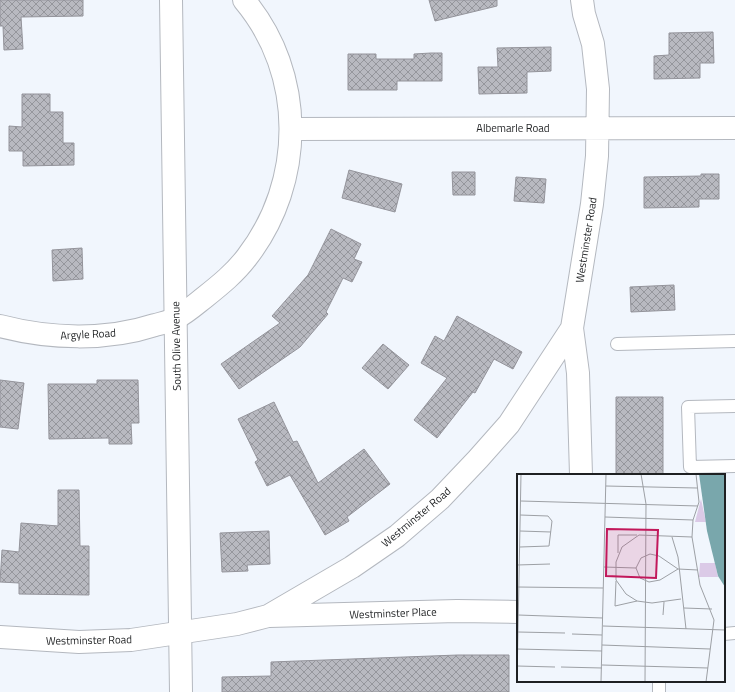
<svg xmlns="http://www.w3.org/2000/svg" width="735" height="692" font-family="'Titillium Web',sans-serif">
	<defs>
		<pattern id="building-cross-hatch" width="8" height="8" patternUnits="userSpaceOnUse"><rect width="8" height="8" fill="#b8b9c0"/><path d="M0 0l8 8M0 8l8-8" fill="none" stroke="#95969c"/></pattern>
	</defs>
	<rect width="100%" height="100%" fill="#f1f6fd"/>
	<path fill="url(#building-cross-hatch)" stroke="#94949b" d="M 0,0 L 83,0 L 83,16 L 21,17 L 23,49 L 4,50 L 3,26 L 0,26 Z
		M 429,0 L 497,0 L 497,6 L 435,21 Z
		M 713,32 L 714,63 L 700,63 L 700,78 L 654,79 L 654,56 L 669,55 L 669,33 Z
		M 551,47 L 551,71 L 527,72 L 527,93 L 479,94 L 478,67 L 498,67 L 497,48 Z
		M 431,53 L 442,53 L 442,81 L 397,81 L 397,90 L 348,90 L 348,54 L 376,54 L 376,59 L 414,59 L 414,54 Z
		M 22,94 L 50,94 L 50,112 L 63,112 L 63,143 L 74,143 L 74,165 L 23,166 L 23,151 L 9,151 L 9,126 L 22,127 Z
		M 349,170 L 402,184 L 395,212 L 342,198 Z
		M 452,172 L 475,172 L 475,195 L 453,195 Z
		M 701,174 L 719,174 L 719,199 L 699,199 L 699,207 L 644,208 L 644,177 L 701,176 Z
		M 516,177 L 546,179 L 544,203 L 514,201 Z
		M 331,229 L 361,244 L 354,259 L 362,262 L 352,282 L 343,278 L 326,312 L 328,314 L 300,347 L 239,389 L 221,364 L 280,323 L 272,316 L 308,275 Z
		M 82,248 L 83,279 L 53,281 L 52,250 Z
		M 674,285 L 675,310 L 631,312 L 630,287 Z
		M 457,316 L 522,352 L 513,369 L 494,359 L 475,393 L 473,392 L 437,438 L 414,420 L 447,378 L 421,363 L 435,336 L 444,341 Z
		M 383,344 L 409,365 L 388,389 L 362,368 Z
		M 0,380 L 24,383 L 18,429 L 0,427 Z
		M 97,380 L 138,380 L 139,423 L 131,423 L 132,444 L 109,444 L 109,438 L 49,439 L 48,384 L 97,384 Z
		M 616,397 L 663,397 L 663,475 L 616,475 Z
		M 274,402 L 293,442 L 297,441 L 318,483 L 364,449 L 390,484 L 347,517 L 349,521 L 325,535 L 290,475 L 267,486 L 255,462 L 258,460 L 238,419 Z
		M 58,490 L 79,490 L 80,546 L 89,546 L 89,595 L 19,594 L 19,583 L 0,582 L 2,550 L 19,552 L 21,523 L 58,526 Z
		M 269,531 L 270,564 L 247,565 L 248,571 L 222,572 L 220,533 Z
		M 458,655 L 509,655 L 509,692 L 222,692 L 222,677 L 271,676 L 271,662 Z"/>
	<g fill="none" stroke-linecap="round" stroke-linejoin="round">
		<g stroke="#b4b8bf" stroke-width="14">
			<path id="service" d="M 617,344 L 735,341
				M 735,406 L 688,407 L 690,467 L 735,466
				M 724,634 L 735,633
				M 659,692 L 659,681"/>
		</g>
		<g stroke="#b4b8bf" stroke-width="24">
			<path id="minor" d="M 291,129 L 735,128
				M 0,326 C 50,339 106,341 155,325 C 162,323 170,322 176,318 C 186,313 196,304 205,297 C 220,285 235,273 247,257 C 305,182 306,74 244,0
				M 572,328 L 578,373 L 581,475
				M 269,616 L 457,611 L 518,612
				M 0,637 L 79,642 L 131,640 L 237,624 L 268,616 L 352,567 L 397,536 L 440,499 L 478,459 L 509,424 L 572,328 L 592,204 L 597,156 L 598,89 L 593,44 L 584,14 L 582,0"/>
		</g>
		<g stroke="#b4b8bf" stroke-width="24">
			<path id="tertiary" d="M 171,0 L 181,692"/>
		</g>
		<use href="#service" stroke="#fff" stroke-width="12"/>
		<use href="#minor" stroke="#fff" stroke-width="22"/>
		<use href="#tertiary" stroke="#fff" stroke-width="22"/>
	</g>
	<g text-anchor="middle" stroke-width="3.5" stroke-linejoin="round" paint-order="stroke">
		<g font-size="11" fill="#1e2022" stroke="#fff">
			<text x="513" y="132">Albemarle Road</text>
			<text transform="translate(586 240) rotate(-81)" y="4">Westminster Road</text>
			<text transform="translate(88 334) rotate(-3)" y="4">Argyle Road</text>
			<text transform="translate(176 346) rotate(-91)" y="4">South Olive Avenue</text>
			<text transform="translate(416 517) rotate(-40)" y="4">Westminster Road</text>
			<text transform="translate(393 613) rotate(-2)" y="4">Westminster Place</text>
			<text transform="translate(89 640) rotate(-1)" y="4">Westminster Road</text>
		</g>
	</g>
	<g transform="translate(517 474)">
		<rect width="208" height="208" fill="#f1f6fd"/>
		<path d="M 184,25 L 189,48 L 178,48 ZM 183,89 L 198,89 L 201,103 L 182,103 Z" fill="#dbcae7"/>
		<path d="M 182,0 L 208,0 L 208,113 L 201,102 L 190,57 Z" fill="#79a7ac"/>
		<path fill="none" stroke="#9da0a5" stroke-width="1" d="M 124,0 L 129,30 L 128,208M 179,0 L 182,28 L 176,46 L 175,63 L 183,111 L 197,146 L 189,208M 89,12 L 180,14M 4,27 L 181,32M 88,43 L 176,46M 3,57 L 34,58M 155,63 L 161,83 L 169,155M 3,73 L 32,72 L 35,47 L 31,42 L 3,41M 101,79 L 101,61 L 120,61M 0,91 L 33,90M 87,93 L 119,94M 161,95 L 143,106 L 132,108 L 123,104 L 119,94 L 124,84 L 133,80 L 142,82 L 161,95 L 181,96M 99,107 L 98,132 L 120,127M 0,113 L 86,114M 164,125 L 135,129 L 120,127 L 109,120 L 99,106 L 99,88 L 105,73 L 122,61 L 175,63M 167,134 L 195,135M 1,141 L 86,144M 146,141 L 147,128M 86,152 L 208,156M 1,158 L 48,159M 55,160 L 85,161M 85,171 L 193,175M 0,175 L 85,177M 85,191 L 191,194M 0,192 L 38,193M 44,193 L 85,194M 0,208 L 4,0M 84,208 L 89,0"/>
		<path fill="#c2185b" fill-opacity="0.15" stroke="#c2185b" stroke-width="2" d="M 90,55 L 141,56 L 139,104 L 89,102 Z"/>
		<rect width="208" height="208" fill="none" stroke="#1e2022" stroke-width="2"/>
	</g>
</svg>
